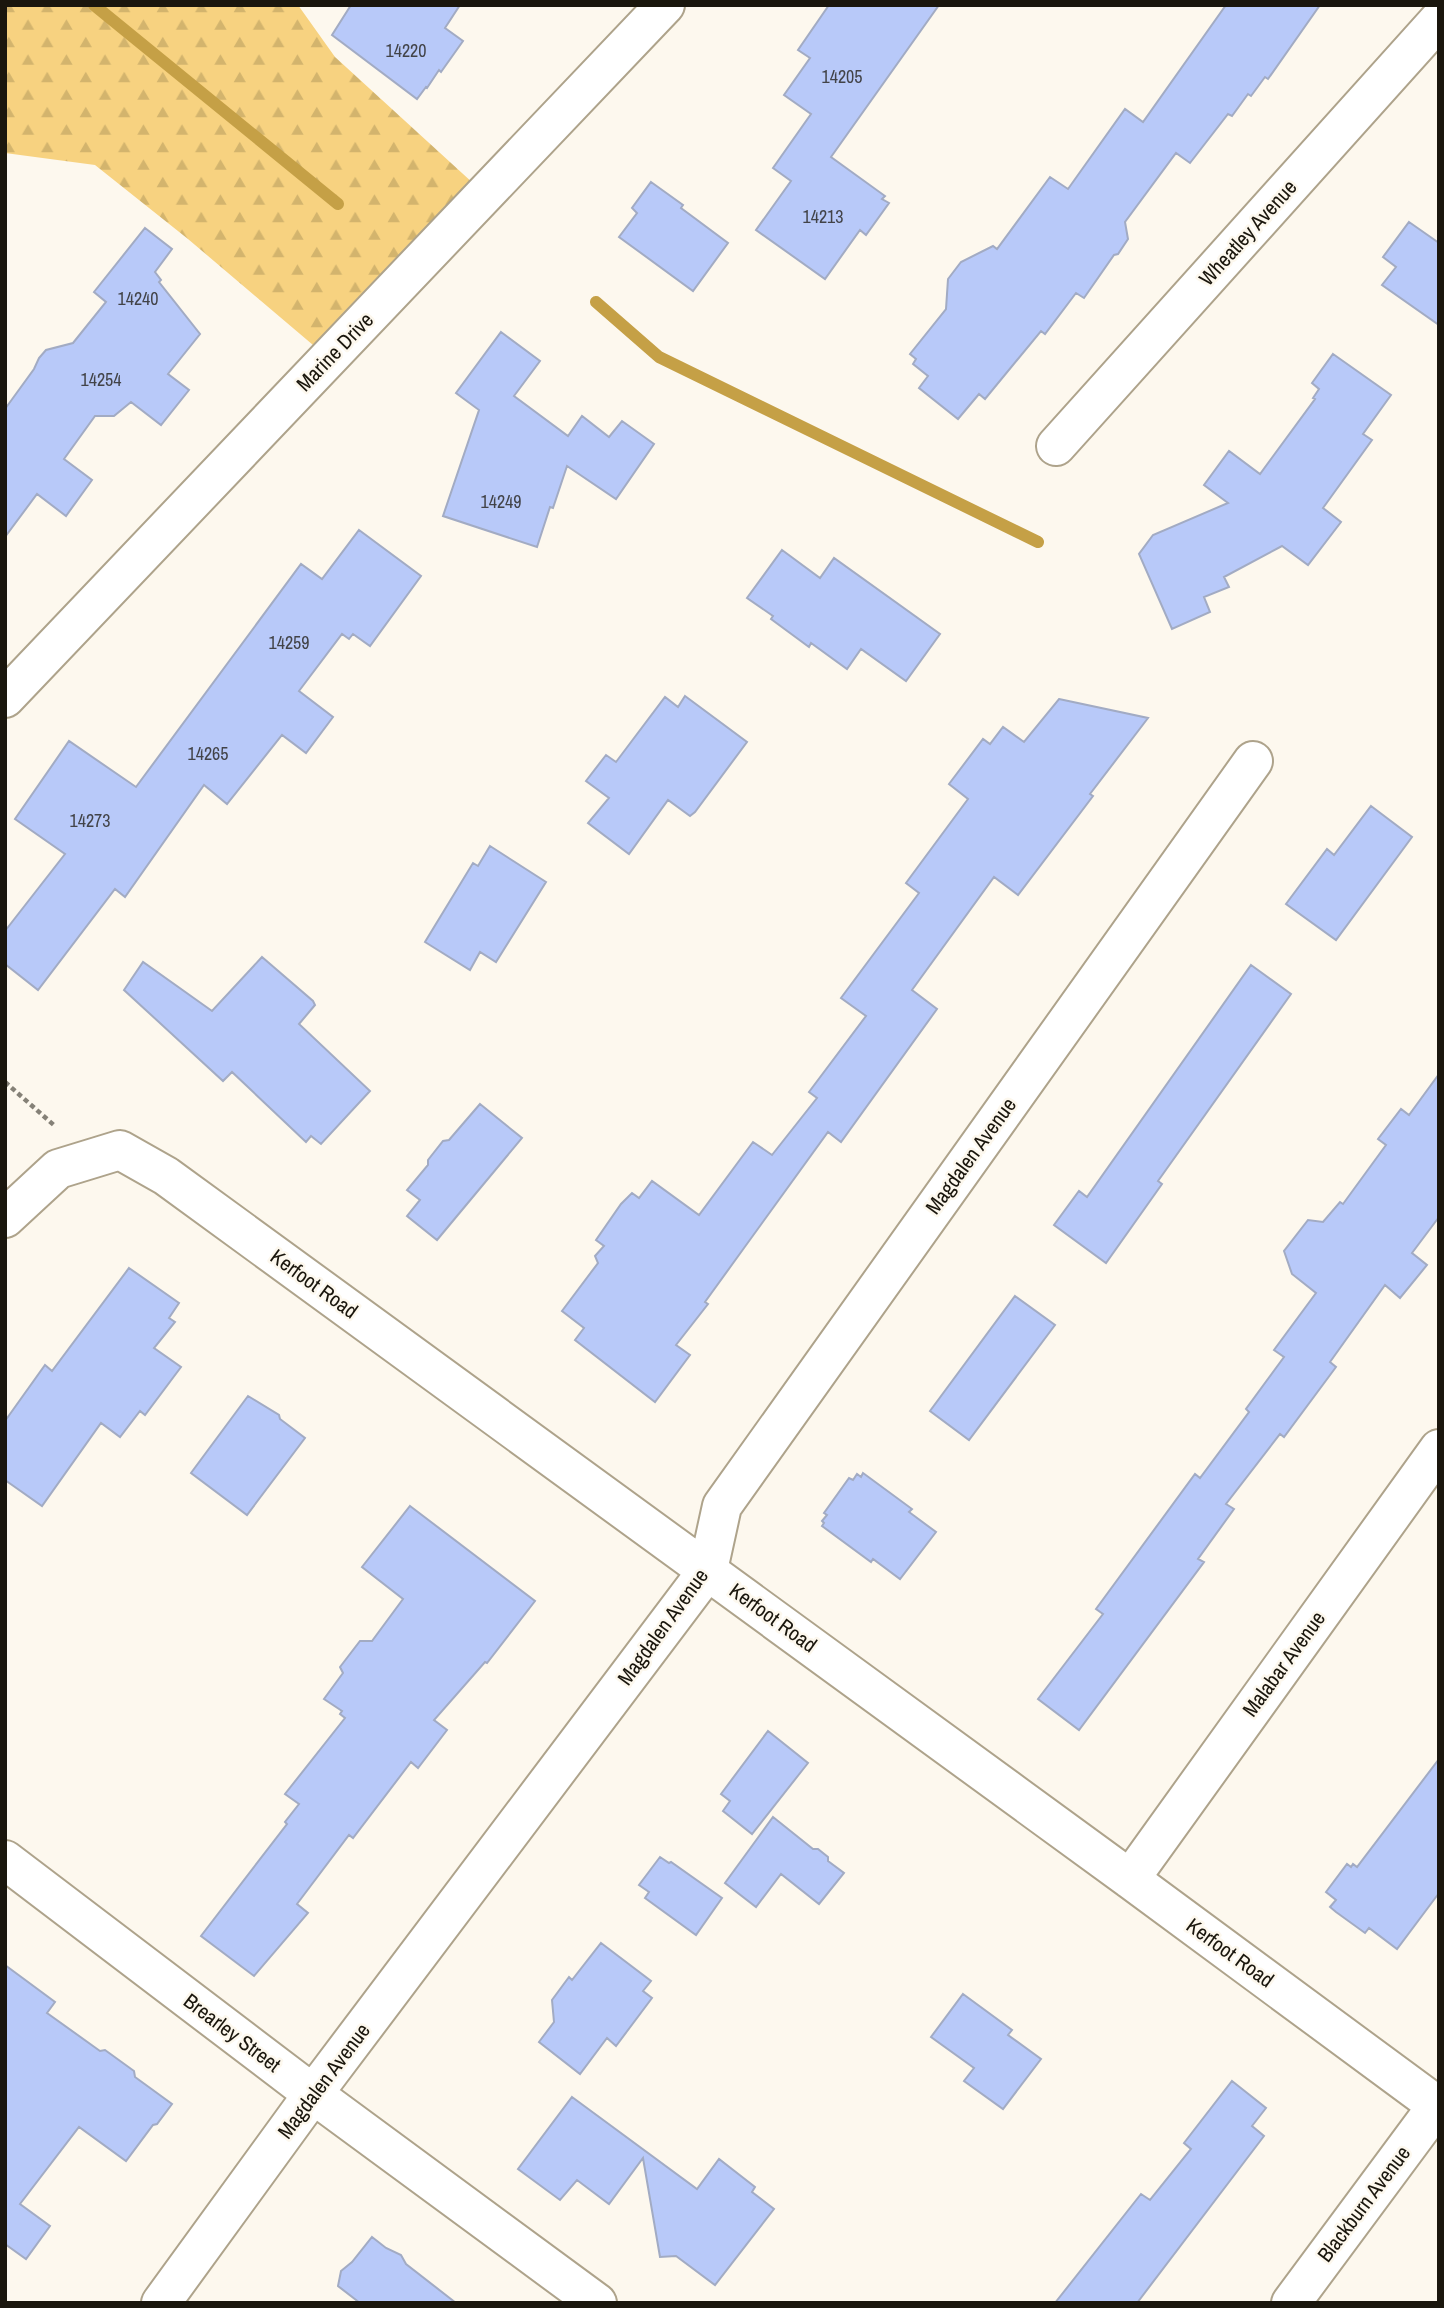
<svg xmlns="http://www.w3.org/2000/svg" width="1444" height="2308" font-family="'Archivo Narrow',sans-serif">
	<defs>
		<pattern id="forest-firs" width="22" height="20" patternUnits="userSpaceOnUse" patternTransform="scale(1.75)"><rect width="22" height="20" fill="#f7d280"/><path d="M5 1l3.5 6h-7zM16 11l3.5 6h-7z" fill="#d3b46d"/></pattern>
	</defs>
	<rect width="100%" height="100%" fill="#fdf8ee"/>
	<path fill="url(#forest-firs)" d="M 5,5 L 298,5 L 335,57 L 474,184 L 313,345 L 188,239 L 95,165 L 5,153 Z"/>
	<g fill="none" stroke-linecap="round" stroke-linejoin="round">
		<path stroke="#c5a046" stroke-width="12" d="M 94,5 L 338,204
			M 596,302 L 659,357 L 1038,542"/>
	</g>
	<path fill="#b8c9f9" stroke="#a2abc3" stroke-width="2" d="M 351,5 L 460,5 L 445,28 L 463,41 L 441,72 L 439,70 L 427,88 L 426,87 L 417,99 L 332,35 Z
		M 829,5 L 939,5 L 831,157 L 885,196 L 882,199 L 889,203 L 866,235 L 860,230 L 825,279 L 756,230 L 791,181 L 773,168 L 811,114 L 784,95 L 810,58 L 798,50 Z
		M 1226,5 L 1320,5 L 1268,79 L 1265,77 L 1251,96 L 1248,94 L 1232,116 L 1228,114 L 1190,163 L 1176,153 L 1125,222 L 1128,239 L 1118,254 L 1114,255 L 1084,298 L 1076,293 L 1045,334 L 1041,331 L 985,399 L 979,394 L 958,419 L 919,388 L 928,376 L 913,364 L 916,359 L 910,354 L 946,309 L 948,279 L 961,262 L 993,246 L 997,249 L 1050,177 L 1068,189 L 1125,109 L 1143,122 Z
		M 651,182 L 683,205 L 681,208 L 728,243 L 693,291 L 619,237 L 637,213 L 632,208 Z
		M 1409,222 L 1439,243 L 1439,325 L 1382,285 L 1396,267 L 1383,257 Z
		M 145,228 L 172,249 L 155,272 L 161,280 L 159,282 L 200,334 L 168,374 L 189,390 L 161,425 L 131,402 L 114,416 L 95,416 L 64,459 L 92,480 L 66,516 L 37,494 L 5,537 L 5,409 L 34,369 L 39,358 L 46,350 L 73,343 L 106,302 L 94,292 Z
		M 501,332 L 540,361 L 514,396 L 568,436 L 582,416 L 609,437 L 622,421 L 654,444 L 616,499 L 567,466 L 553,508 L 550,507 L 537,547 L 443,516 L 479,410 L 456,393 Z
		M 1333,354 L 1391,395 L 1363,434 L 1372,440 L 1323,508 L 1341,522 L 1308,565 L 1282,546 L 1224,577 L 1229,587 L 1204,597 L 1210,612 L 1172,629 L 1139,554 L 1153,535 L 1228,503 L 1204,485 L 1229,451 L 1260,474 L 1315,399 L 1313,398 L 1319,389 L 1312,383 Z
		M 359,530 L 421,576 L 370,646 L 353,634 L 349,639 L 342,634 L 299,691 L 333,717 L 306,753 L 282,735 L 227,804 L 204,785 L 125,897 L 115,889 L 38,990 L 5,964 L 5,931 L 65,854 L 15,819 L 69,741 L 136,787 L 301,564 L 322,579 Z
		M 782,550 L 820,578 L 834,558 L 940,634 L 906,681 L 861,649 L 847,669 L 811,643 L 809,647 L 771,619 L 773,616 L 747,598 Z
		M 685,696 L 747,742 L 695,812 L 690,816 L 668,800 L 629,854 L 588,823 L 609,798 L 586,781 L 606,755 L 616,762 L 665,697 L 678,707 Z
		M 1059,699 L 1148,718 L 1090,794 L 1093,796 L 1018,895 L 994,877 L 912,990 L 937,1009 L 841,1142 L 828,1132 L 744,1248 L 705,1302 L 708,1304 L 676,1345 L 690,1355 L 655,1402 L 575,1340 L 584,1328 L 562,1311 L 598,1263 L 595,1256 L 604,1246 L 596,1240 L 621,1204 L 632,1193 L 639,1198 L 652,1181 L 699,1215 L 753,1142 L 772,1155 L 817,1098 L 809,1092 L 866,1016 L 841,998 L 919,893 L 906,883 L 968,799 L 949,784 L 983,739 L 990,744 L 1003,727 L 1024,742 Z
		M 1371,806 L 1412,837 L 1336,940 L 1286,904 L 1327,849 L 1334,855 Z
		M 490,846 L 546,882 L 496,962 L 480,952 L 470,970 L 425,942 L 473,863 L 478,866 Z
		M 262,957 L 313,1001 L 315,1005 L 299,1024 L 370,1091 L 321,1144 L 311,1136 L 306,1142 L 232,1072 L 223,1081 L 124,990 L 143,962 L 212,1011 Z
		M 1251,965 L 1291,994 L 1158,1181 L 1162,1184 L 1106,1263 L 1054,1225 L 1079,1191 L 1087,1197 Z
		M 1439,1074 L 1439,1217 L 1412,1253 L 1427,1265 L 1400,1298 L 1385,1285 L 1330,1362 L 1336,1367 L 1284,1437 L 1280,1434 L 1226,1504 L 1234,1509 L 1198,1559 L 1204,1562 L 1079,1730 L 1038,1699 L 1103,1614 L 1096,1609 L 1195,1474 L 1200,1478 L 1249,1412 L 1246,1409 L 1284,1357 L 1274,1350 L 1316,1293 L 1292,1274 L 1284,1251 L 1308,1220 L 1323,1222 L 1340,1202 L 1343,1204 L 1386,1145 L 1378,1139 L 1401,1109 L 1409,1115 Z
		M 480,1104 L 522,1138 L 437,1240 L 407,1216 L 420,1200 L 407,1190 L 428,1165 L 428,1160 L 443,1141 L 449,1140 Z
		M 129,1268 L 179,1303 L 169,1318 L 175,1322 L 154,1348 L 181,1367 L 145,1415 L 140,1411 L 120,1437 L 101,1423 L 42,1506 L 5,1480 L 5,1421 L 45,1365 L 52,1371 Z
		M 1015,1296 L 1055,1325 L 969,1440 L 930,1411 Z
		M 248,1396 L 279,1415 L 280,1419 L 305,1438 L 247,1515 L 191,1473 Z
		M 863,1473 L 912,1509 L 909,1512 L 936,1532 L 900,1579 L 873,1559 L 871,1562 L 822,1526 L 824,1523 L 822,1521 L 827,1515 L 824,1513 L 849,1478 L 853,1480 L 857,1474 L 861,1477 Z
		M 410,1506 L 535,1601 L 487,1663 L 485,1662 L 434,1720 L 447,1730 L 418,1768 L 411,1762 L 353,1838 L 349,1835 L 297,1904 L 308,1913 L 254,1976 L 201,1936 L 287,1824 L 285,1822 L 299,1804 L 285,1794 L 345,1718 L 340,1714 L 342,1711 L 324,1699 L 343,1673 L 340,1667 L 360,1641 L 372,1641 L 403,1599 L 362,1567 Z
		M 768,1731 L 808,1763 L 752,1834 L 723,1811 L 730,1801 L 721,1794 Z
		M 1439,1759 L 1439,1893 L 1397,1949 L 1369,1928 L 1365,1933 L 1336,1912 L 1330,1907 L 1336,1900 L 1326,1892 L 1347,1864 L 1351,1867 L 1353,1864 L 1357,1867 Z
		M 773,1817 L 813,1849 L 818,1849 L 828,1857 L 828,1861 L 844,1873 L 819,1904 L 781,1874 L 756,1907 L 725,1883 Z
		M 660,1857 L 669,1863 L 671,1862 L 722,1898 L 696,1935 L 645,1898 L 649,1892 L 639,1885 Z
		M 601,1943 L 651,1981 L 643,1991 L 652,1998 L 616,2046 L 607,2038 L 580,2074 L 539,2042 L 554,2022 L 552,2000 L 569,1977 L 572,1980 Z
		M 5,1965 L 55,2002 L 47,2013 L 100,2051 L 105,2050 L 134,2071 L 135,2077 L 172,2104 L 157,2124 L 153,2125 L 126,2161 L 79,2127 L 20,2204 L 50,2226 L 26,2259 L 5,2244 Z
		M 963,1994 L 1012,2030 L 1008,2035 L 1041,2059 L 1003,2109 L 964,2081 L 974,2068 L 931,2037 Z
		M 1232,2081 L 1266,2108 L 1252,2126 L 1264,2136 L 1137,2303 L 1055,2303 L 1141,2194 L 1150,2200 L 1191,2149 L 1184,2143 Z
		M 572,2097 L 697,2189 L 719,2159 L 755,2187 L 752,2192 L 774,2209 L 715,2285 L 676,2256 L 660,2257 L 643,2158 L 609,2204 L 577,2180 L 560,2200 L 518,2169 Z
		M 372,2237 L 386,2248 L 401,2255 L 406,2264 L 456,2303 L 360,2303 L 338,2286 L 341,2271 L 352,2262 Z"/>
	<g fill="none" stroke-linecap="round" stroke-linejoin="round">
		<g stroke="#aea38b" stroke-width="42">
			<path id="street" d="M 1056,446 L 1439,20
				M 5,1218 L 58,1169 L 120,1150 L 166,1176 L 1130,1879 L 1439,2107
				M 5,1860 L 313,2094 L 597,2303
				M 1130,1879 L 1439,1449
				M 161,2303 L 313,2094 L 708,1570 L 722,1506 L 1253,761
				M 1291,2303 L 1437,2106"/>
		</g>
		<g stroke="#aea38b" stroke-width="42">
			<path id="secondary" d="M 5,698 L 665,5"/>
		</g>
		<path stroke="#858177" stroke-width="4.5" stroke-dasharray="5 3.5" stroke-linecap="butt" d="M 5,1082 L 56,1127"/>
		<use href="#street" stroke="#fff" stroke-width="38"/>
		<use href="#secondary" stroke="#fff" stroke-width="38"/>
	</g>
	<g text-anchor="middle" stroke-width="5" stroke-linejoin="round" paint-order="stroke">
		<g font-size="18" fill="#424348">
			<text x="406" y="57">14220</text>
			<text x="842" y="83">14205</text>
			<text x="823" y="223">14213</text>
			<text x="138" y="305">14240</text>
			<text x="101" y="386">14254</text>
			<text x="501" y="508">14249</text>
			<text x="289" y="649">14259</text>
			<text x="208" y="760">14265</text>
			<text x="90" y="827">14273</text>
		</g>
		<g font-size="21" fill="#1a160d" stroke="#fdf8ee">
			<text transform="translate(1248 233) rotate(-48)" y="7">Wheatley Avenue</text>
			<text transform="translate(335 352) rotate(-46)" y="7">Marine Drive</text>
			<text transform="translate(971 1156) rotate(-54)" y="7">Magdalen Avenue</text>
			<text transform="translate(314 1284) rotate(36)" y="7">Kerfoot Road</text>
			<text transform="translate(773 1618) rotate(36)" y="7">Kerfoot Road</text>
			<text transform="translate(663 1627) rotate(-54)" y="7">Magdalen Avenue</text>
			<text transform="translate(1284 1664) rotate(-54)" y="7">Malabar Avenue</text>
			<text transform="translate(1230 1953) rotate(36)" y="7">Kerfoot Road</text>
			<text transform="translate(232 2033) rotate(37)" y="7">Brearley Street</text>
			<text transform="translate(324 2081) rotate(-53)" y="7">Magdalen Avenue</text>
			<text transform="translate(1364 2204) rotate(-53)" y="7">Blackburn Avenue</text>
		</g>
	</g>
	<rect width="1444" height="2308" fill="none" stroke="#1a160d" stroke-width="14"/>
</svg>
